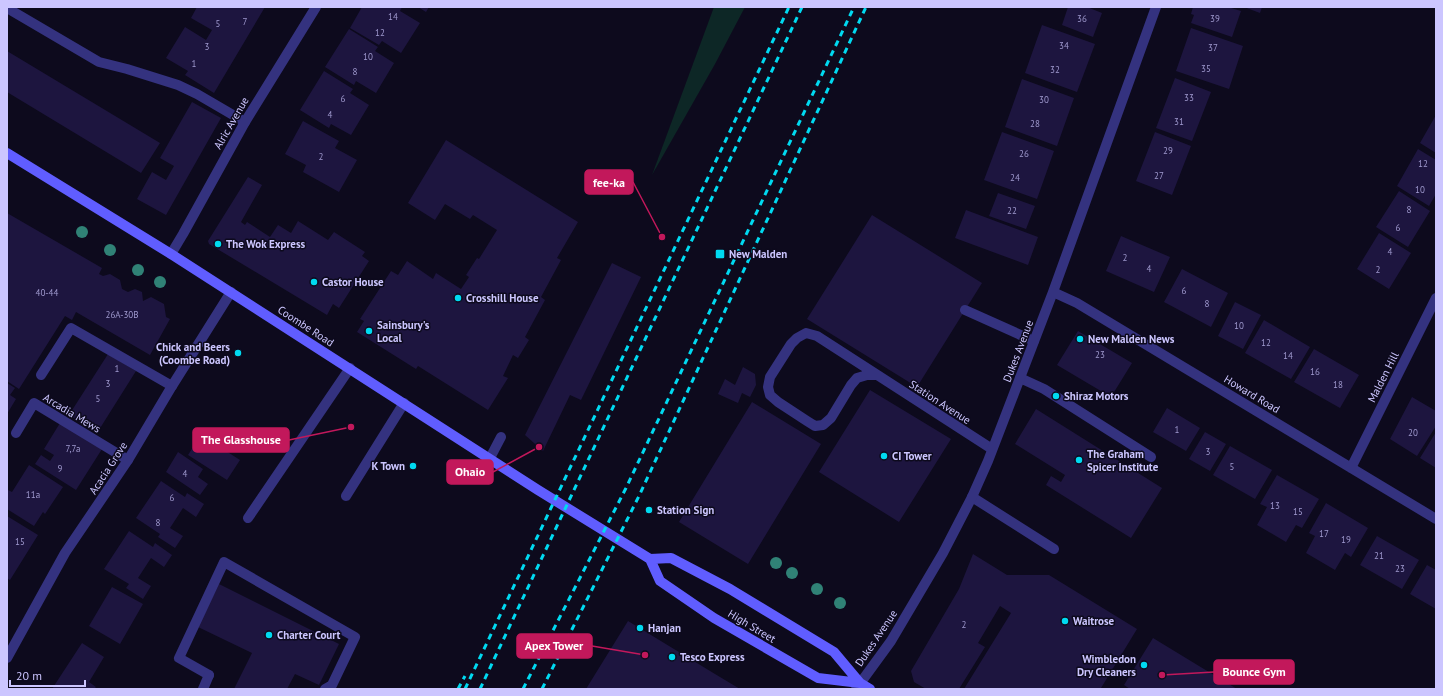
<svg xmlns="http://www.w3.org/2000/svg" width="1443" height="696" font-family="'PT Sans',sans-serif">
	<rect width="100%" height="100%" fill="#0d0a1d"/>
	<path fill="#0d2726" d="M 714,7 L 745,7 L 715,64 L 652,175 Z"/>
	<path fill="#1d153f" d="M 197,7 L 265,7 L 214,93 L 185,75 L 188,71 L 166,58 L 185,27 L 206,40 L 212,30 L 191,18 Z
		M 362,7 L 402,7 L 400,11 L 420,23 L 401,53 L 382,41 L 379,45 L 350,28 Z
		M 418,7 L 429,7 L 426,12 Z
		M 1068,7 L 1087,7 L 1102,13 L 1093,37 L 1062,25 Z
		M 1193,7 L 1228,7 L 1241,11 L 1232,37 L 1191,23 L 1194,15 L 1191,14 Z
		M 1244,7 L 1262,7 L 1260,13 Z
		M 1042,25 L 1095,44 L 1077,92 L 1025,73 Z
		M 1191,28 L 1243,46 L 1229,89 L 1176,71 Z
		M 349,29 L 378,47 L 375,51 L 394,63 L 376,93 L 356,81 L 354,85 L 325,67 Z
		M 7,51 L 160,143 L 141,173 L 7,92 Z
		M 324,71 L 353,89 L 350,93 L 369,105 L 351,135 L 331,124 L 329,128 L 300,110 Z
		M 1175,78 L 1211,92 L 1192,141 L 1156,128 Z
		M 1022,79 L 1074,98 L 1057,146 L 1005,127 Z
		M 192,102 L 221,118 L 166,215 L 137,199 L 152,172 L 166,180 L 174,166 L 160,158 Z
		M 1436,115 L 1436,153 L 1420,143 Z
		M 303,121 L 339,141 L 335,148 L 357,160 L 339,192 L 303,172 L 306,165 L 285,154 Z
		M 1002,132 L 1054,151 L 1037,199 L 984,180 Z
		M 1155,132 L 1191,146 L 1172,195 L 1136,181 Z
		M 446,140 L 578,222 L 557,258 L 561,260 L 541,297 L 545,300 L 525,337 L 529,340 L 518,358 L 513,355 L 503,376 L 508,378 L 488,410 L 418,366 L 416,369 L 357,332 L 364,321 L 360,319 L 391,271 L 398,275 L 407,261 L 433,279 L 436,273 L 461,289 L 469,277 L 466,275 L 477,258 L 479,259 L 497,230 L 473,215 L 470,219 L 445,204 L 435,220 L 408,203 Z
		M 1418,149 L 1436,160 L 1436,194 L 1429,206 L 1397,186 Z
		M 248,177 L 262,185 L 241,222 L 245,225 L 247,222 L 270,237 L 278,225 L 291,233 L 298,221 L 328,240 L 334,232 L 365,252 L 362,256 L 369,261 L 339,308 L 333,304 L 327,315 L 209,244 L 208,241 Z
		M 1399,191 L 1430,211 L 1408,247 L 1376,227 Z
		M 998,193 L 1035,206 L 1026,229 L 989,216 Z
		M 966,210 L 1038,237 L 1028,265 L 955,238 Z
		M 7,213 L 102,268 L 99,274 L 103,276 L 110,274 L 120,280 L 122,289 L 128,292 L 135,289 L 142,292 L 143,301 L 151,297 L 164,304 L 166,317 L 170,319 L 150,355 L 76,312 L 72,320 L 65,316 L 19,389 L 7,381 Z
		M 872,215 L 982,283 L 917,387 L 807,319 Z
		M 1379,233 L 1411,253 L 1389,289 L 1357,269 Z
		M 1121,236 L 1170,257 L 1154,292 L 1106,271 Z
		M 612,263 L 641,277 L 581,400 L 570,395 L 543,451 L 525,435 Z
		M 1182,269 L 1228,293 L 1211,327 L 1164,302 Z
		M 1235,302 L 1261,315 L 1243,349 L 1218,336 Z
		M 1264,320 L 1310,347 L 1291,379 L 1245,353 Z
		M 1078,331 L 1132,363 L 1111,397 L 1057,365 Z
		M 1314,349 L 1359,375 L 1340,408 L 1294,382 Z
		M 108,354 L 136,371 L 97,433 L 69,415 Z
		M 743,367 L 755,374 L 756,385 L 750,397 L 742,393 L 738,403 L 718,394 L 725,379 L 735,385 Z
		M 7,383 L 15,388 L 10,395 L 16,399 L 7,414 Z
		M 870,390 L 951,439 L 899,522 L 819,472 Z
		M 1412,397 L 1436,411 L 1436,426 L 1417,456 L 1390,439 Z
		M 752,402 L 821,444 L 748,564 L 679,522 Z
		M 1167,408 L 1200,428 L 1186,451 L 1153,432 Z
		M 1036,409 L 1162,488 L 1131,538 L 1046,485 L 1051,476 L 1061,482 L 1065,475 L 1015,444 Z
		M 60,423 L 102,449 L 76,490 L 35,464 L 41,455 L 50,461 L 54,455 L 44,449 Z
		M 1205,432 L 1226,444 L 1210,471 L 1189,459 Z
		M 1436,432 L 1436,468 L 1420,458 Z
		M 201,435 L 240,460 L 227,480 L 188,455 Z
		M 1230,446 L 1272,470 L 1255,499 L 1213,475 Z
		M 178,452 L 203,469 L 198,477 L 208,484 L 200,495 L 166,472 Z
		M 29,465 L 63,487 L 45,514 L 43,512 L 34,526 L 7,509 L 7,492 L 8,490 L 12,492 Z
		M 1277,475 L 1319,499 L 1302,528 L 1296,525 L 1286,542 L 1257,525 L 1267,507 L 1260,504 Z
		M 161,481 L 185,497 L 187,493 L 204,504 L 196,517 L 183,508 L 170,528 L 183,536 L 175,548 L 158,537 L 160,534 L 136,518 Z
		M 1326,503 L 1368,528 L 1351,557 L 1345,553 L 1335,570 L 1306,553 L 1315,536 L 1309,533 Z
		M 7,516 L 38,535 L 10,580 L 7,578 Z
		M 129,531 L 153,547 L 155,543 L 172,555 L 164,567 L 151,558 L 138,578 L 151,586 L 143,599 L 126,588 L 129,584 L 104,569 Z
		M 1377,536 L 1419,560 L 1402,589 L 1360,565 Z
		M 973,554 L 1007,575 L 1049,575 L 1137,629 L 1101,688 L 1103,689 L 964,689 L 1011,613 L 1000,606 L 978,643 L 985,647 L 959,689 L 926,689 L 914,682 L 911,671 L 959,589 Z
		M 1427,565 L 1436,570 L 1436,609 L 1410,594 Z
		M 219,584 L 339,644 L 319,685 L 295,674 L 287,689 L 234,689 L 252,653 L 198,627 Z
		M 112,587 L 143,604 L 120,644 L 89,626 Z
		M 628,621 L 715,674 L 740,689 L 586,689 Z
		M 1153,638 L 1199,666 L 1237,689 L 1130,689 L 1124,685 Z
		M 82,643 L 104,657 L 89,682 L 96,687 L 94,689 L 52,689 Z"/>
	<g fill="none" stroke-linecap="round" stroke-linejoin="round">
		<path stroke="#34327f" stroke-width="10" d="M 7,8 L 99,62 L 127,69 L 178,85 L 197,94 L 245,122
			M 965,310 L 1034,341
			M 41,375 L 71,328 L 172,386
			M 876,375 L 867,375 L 857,378 L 851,385 L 831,418 L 823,425 L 815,426 L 807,421 L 778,402 L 770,395 L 768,387 L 770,377 L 791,344 L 797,338 L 806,333 L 817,336 L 992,449
			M 1020,378 L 1044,389 L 1151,457
			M 16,433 L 34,403 L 128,460
			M 490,458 L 501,437
			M 346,496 L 404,403
			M 972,497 L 1054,549
			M 248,518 L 350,368
			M 209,675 L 179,658 L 224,562 L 355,637 L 332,685 L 325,689"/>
		<path stroke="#34327f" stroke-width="10" d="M 171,254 L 183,234 L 245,122 L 316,7
			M 1053,292 L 1077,303 L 1436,519
			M 1351,468 L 1436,298
			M 7,658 L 65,553 L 128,460 L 172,386 L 231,292
			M 203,689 L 209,675
			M 856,689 L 891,641 L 943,553 L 972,497 L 988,461 L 1053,292 L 1156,7"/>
		<path stroke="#605dff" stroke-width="10" d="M 7,153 L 171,254 L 538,490 L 650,559 L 660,581 L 714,618 L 818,678 L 860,683
			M 650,559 L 671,558 L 730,589 L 834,652 L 860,683 L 870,689"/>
		<path stroke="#00daf1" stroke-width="3" stroke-dasharray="6 5" stroke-linecap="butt" d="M 458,689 L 465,676
			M 465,689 L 789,7
			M 480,689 L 802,7
			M 523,689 L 626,488 L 854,7
			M 542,689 L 639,496 L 866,7"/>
	</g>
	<g fill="#308276">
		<circle cx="82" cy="232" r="6"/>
		<circle cx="110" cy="250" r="6"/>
		<circle cx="138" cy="270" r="6"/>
		<circle cx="160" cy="282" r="6"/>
		<circle cx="776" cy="563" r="6"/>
		<circle cx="792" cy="573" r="6"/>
		<circle cx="817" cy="589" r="6"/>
		<circle cx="840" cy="603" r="6"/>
	</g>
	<g fill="#00daf1" stroke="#0d0a1d" stroke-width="1.5">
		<circle cx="218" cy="244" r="4"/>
		<rect x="715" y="249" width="10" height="10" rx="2"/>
		<circle cx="314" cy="282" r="4"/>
		<circle cx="458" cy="298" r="4"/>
		<circle cx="369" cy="331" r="4"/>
		<circle cx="1080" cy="339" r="4"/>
		<circle cx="238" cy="353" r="4"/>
		<circle cx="1056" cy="396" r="4"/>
		<circle cx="884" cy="456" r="4"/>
		<circle cx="1079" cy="460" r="4"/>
		<circle cx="413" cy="466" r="4"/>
		<circle cx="649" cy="510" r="4"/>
		<circle cx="1065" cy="621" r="4"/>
		<circle cx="640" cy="628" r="4"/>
		<circle cx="269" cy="635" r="4"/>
		<circle cx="672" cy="657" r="4"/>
		<circle cx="1144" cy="665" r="4"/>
	</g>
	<g text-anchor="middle" stroke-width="3" stroke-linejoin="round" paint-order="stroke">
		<g font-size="9" fill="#a09acf">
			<text x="393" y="20">14</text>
			<text x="1082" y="22">36</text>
			<text x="1215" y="22">39</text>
			<text x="245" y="25">7</text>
			<text x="218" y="27">5</text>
			<text x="380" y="36">12</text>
			<text x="1064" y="49">34</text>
			<text x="207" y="50">3</text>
			<text x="1213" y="51">37</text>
			<text x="368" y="60">10</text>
			<text x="194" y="67">1</text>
			<text x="1206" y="72">35</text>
			<text x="1055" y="73">32</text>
			<text x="355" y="75">8</text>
			<text x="1189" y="101">33</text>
			<text x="343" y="102">6</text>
			<text x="1044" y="103">30</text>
			<text x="330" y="118">4</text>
			<text x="1179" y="125">31</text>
			<text x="1035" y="127">28</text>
			<text x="1168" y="154">29</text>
			<text x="1024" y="157">26</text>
			<text x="321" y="160">2</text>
			<text x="1423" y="167">12</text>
			<text x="1159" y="179">27</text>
			<text x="1015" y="181">24</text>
			<text x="1420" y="193">10</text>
			<text x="1409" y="213">8</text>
			<text x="1012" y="214">22</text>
			<text x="1398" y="231">6</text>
			<text x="1390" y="255">4</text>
			<text x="1125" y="261">2</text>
			<text x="1149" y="272">4</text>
			<text x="1378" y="273">2</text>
			<text x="1184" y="294">6</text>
			<text x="47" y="296">40-44</text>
			<text x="1207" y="307">8</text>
			<text x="122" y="318">26A-30B</text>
			<text x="1239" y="329">10</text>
			<text x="1266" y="346">12</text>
			<text x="1100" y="358">23</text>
			<text x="1288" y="359">14</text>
			<text x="117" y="372">1</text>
			<text x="1315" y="375">16</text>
			<text x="108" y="387">3</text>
			<text x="1338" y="388">18</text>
			<text x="98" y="402">5</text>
			<text x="1177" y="433">1</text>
			<text x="1413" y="436">20</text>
			<text x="73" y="452">7,7a</text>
			<text x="1208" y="455">3</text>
			<text x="1232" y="470">5</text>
			<text x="60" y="472">9</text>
			<text x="185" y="477">4</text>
			<text x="33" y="498">11a</text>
			<text x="172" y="501">6</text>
			<text x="1275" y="509">13</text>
			<text x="1298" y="515">15</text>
			<text x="158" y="526">8</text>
			<text x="1324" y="537">17</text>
			<text x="1346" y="543">19</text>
			<text x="20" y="545">15</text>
			<text x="1379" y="559">21</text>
			<text x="1400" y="572">23</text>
			<text x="964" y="628">2</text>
		</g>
		<g font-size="11" fill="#ccc6ff" stroke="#0d0a1d">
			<text transform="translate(231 123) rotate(-60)" y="4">Alric Avenue</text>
			<text transform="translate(306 326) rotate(33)" y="4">Coombe Road</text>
			<text transform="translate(1018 351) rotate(-69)" y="4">Dukes Avenue</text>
			<text transform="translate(1383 377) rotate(-63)" y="4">Malden Hill</text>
			<text transform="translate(1252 394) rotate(31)" y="4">Howard Road</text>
			<text transform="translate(940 402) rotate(33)" y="4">Station Avenue</text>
			<text transform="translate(72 413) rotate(31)" y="4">Arcadia Mews</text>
			<text transform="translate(108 468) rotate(-57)" y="4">Acacia Grove</text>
			<text transform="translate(752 626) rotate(31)" y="4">High Street</text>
			<text transform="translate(876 638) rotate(-56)" y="4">Dukes Avenue</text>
		</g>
		<g font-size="11" font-weight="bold" fill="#ccc6ff" stroke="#0d0a1d" text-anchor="start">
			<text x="226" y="248">The Wok Express</text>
			<text x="729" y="258">New Malden</text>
			<text x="322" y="286">Castor House</text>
			<text x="466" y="302">Crosshill House</text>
			<text x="377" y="329">Sainsbury's<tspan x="377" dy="13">Local</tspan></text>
			<text x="1088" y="343">New Malden News</text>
			<text x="230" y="351" text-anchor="end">Chick and Beers<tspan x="230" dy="13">(Coombe Road)</tspan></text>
			<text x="1064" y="400">Shiraz Motors</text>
			<text x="1087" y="458">The Graham<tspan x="1087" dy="13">Spicer Institute</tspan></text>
			<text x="892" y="460">CI Tower</text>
			<text x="405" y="470" text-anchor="end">K Town</text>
			<text x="657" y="514">Station Sign</text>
			<text x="1073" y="625">Waitrose</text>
			<text x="648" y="632">Hanjan</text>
			<text x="277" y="639">Charter Court</text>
			<text x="680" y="661">Tesco Express</text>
			<text x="1136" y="663" text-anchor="end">Wimbledon<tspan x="1136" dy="13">Dry Cleaners</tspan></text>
		</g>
	</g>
	<path fill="none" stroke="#c2185b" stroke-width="1.5" d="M662 237L633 182M351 427L289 440M539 447L493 472M645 655L592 646M1162 675L1214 672"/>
	<g fill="#c2185b" stroke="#0d0a1d" stroke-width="1.5">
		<circle cx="662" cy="237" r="4"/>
		<circle cx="351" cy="427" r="4"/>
		<circle cx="539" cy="447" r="4"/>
		<circle cx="645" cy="655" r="4"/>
		<circle cx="1162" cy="675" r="4"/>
	</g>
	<g fill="#c2185b" stroke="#c2185b" stroke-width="1.5">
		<rect x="585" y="170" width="48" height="24" rx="4"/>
		<rect x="193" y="428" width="96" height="24" rx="4"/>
		<rect x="447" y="460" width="46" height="24" rx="4"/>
		<rect x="517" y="634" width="75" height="24" rx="4"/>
		<rect x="1214" y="660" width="80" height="24" rx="4"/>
	</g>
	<g font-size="12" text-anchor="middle" font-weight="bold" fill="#fff">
		<text x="609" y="187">fee-ka</text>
		<text x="241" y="444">The Glasshouse</text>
		<text x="470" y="476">Ohaio</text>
		<text x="554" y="650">Apex Tower</text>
		<text x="1254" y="676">Bounce Gym</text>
	</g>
	<rect width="1443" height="696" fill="none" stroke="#ccc6ff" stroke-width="16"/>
	<path d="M10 680v6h75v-6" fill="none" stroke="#ccc6ff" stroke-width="2"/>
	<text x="16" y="680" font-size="12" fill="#ccc6ff" stroke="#0d0a1d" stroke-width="3" paint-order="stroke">20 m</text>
</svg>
